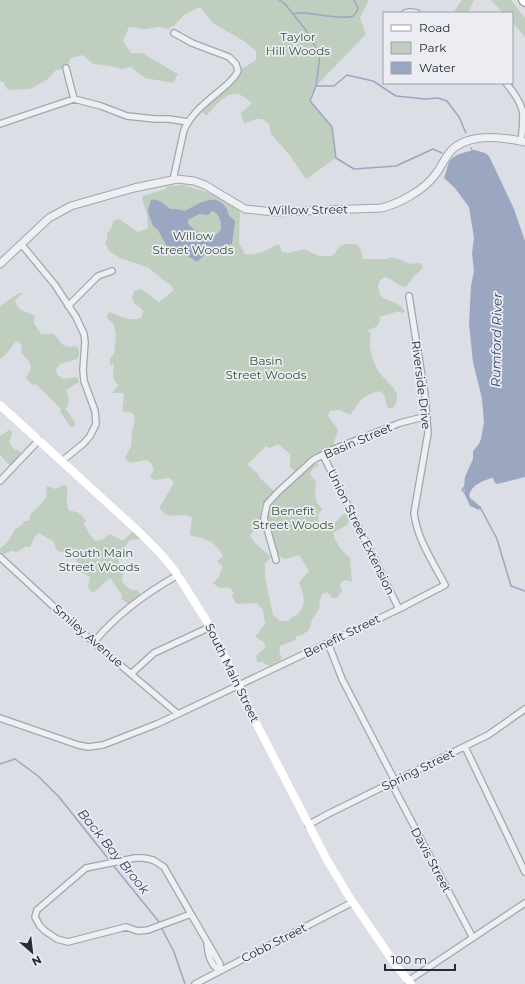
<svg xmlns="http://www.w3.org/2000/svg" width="525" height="984" font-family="Montserrat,sans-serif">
	<rect width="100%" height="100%" fill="#dcdee5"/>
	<path fill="#bfcebe" d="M 0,0 L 371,0 L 369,0 L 360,18 L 366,34 L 316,86 L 310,100 L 332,127 L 336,158 L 306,179 L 288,153 L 271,134 L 269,124 L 262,119 L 256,119 L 244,124 L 241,113 L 252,103 C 248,100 242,95 238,94 C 225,91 214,108 206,116 L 200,109 L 238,71 L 256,60 L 256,51 L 244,41 L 214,24 L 200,7 L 185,14 L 175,25 L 168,29 L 159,27 L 145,29 L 129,27 L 123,41 L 131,53 L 142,53 L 178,74 L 173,83 L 145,78 L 131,67 L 121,69 L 111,66 L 93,64 L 83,55 L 71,58 L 66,68 L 56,70 L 48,79 L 30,89 L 8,90 L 3,82 L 0,81 Z
		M 462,0 L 474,0 L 468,13 L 453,13 Z
		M 491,0 L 511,0 L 525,18 L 525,37 L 512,22 L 512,13 L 503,13 Z
		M 184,185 L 213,194 L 240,210 L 239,243 L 245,254 C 259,256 267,249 279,244 L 282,252 L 289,253 L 305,249 C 315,256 322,258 334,255 C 340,243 345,243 358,245 L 361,251 L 363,259 L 387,259 L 391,257 C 395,259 398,258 401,260 C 411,265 410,264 421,263 L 423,268 L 414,276 L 406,287 C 396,286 394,279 385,277 L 380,280 L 378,286 L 380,295 C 389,304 396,299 405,311 L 403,313 C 401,313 399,311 396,312 C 395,312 380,317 379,317 L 380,322 L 376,327 L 368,330 L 371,335 C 367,345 373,363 380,373 C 388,385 406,392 392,409 L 387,407 L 384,395 L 380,391 C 359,397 363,399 350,415 L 340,410 L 330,411 L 328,415 C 330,420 335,424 338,430 L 333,446 L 310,458 L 295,471 L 290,467 L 290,454 L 278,444 L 270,448 L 266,446 L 248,464 L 254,471 L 257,472 L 260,478 L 274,491 L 262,504 L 259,524 L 250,536 L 256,544 L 271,557 L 265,564 L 265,577 L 273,615 L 280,621 L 289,621 C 291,616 295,617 299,613 C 307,604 303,592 299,582 L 309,571 L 299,555 L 285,559 L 277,555 C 274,546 267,525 268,515 C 270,499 303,471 317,463 L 319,465 L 312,470 L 310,474 L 316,482 C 316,494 312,500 323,509 L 318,514 L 319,523 L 324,529 L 334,524 L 342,515 L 346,514 L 350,520 L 347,525 L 333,533 C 336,544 342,551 350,558 L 352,582 L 346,580 L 342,582 L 340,585 L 342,591 L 337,598 L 332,598 L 327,592 L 322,594 L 319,603 L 320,607 L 312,620 L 309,630 L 302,635 L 297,636 L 295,640 L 280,646 C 278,651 282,655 281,660 L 270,666 L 262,662 L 257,662 L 256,656 L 265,648 L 264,642 L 255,637 L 265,624 L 263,610 L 257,603 L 237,604 L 232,597 L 234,593 L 230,588 L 219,588 L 213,583 L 218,578 L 223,566 L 217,561 L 223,557 C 219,544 205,537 192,536 L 190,534 L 192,518 C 179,509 172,524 159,508 L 174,483 L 170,478 L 154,480 L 150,476 L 154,470 L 151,463 L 146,460 L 130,463 L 125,458 L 131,446 L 132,433 L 135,418 L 132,413 L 122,411 L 124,397 L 123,393 L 113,393 L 114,390 L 118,386 L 113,377 L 114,364 L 110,365 L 110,359 L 114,353 L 116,336 L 114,325 L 106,317 L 109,312 C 120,316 132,323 142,317 L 143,310 L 134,303 L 132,298 L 134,291 L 141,289 L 159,302 L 174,290 L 171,285 L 163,280 L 149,268 L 120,258 L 110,252 L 105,243 L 107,239 L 107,234 L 112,227 L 113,221 L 119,219 L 138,232 L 148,228 L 147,214 L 142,198 L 143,196 L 163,190 L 168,186 Z
		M 19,293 L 23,293 L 15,300 C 18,312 25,311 35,316 L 34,323 L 41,334 L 54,334 C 62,343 62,349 76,346 L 79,349 L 79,355 L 77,359 L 60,364 L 56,369 L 57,374 L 63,379 L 77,377 L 79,382 L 66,390 C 69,398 70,402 66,409 L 75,422 L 75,426 L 71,427 L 60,412 L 61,409 L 36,384 L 32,385 L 26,378 L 31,368 L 30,363 L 21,352 L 22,346 L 19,342 L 16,341 L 7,353 L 0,359 L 0,306 Z
		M 9,430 L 12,432 L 11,438 L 9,442 L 14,449 L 19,451 L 21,453 L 13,463 L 9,465 L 0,455 L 0,436 Z
		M 64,485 L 67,486 C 68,493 65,499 68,505 L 67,507 L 70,511 C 78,511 82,515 86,521 L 84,523 C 87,530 90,536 95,541 L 103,539 L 110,534 L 123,541 L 133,531 L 141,539 L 130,540 L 124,548 L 126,553 L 121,556 L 118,560 L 123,573 L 122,581 C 127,587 129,591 137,590 L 141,595 C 137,599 134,603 129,604 L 121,599 L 122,595 L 110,578 L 93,593 L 91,592 L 88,587 L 90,577 L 81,572 L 78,568 L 78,562 C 71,557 65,552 56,550 L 54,542 L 39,533 L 35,536 L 30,547 L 25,547 L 17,552 L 12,551 L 1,555 L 0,548 L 5,545 L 11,537 L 14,530 L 22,525 L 24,521 L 29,521 L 30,515 L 46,498 L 47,486 L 55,489 Z"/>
	<path fill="#9ba6c1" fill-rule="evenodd" d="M 475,150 L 485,153 L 489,156 L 514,209 L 525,241 L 525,477 L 497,484 L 495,483 L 493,478 L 491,478 C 481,482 473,484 469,495 L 470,498 L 481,507 L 479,510 L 470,506 L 465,495 L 464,486 L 465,477 L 473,459 L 473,451 L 479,444 L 481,439 L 484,423 L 482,399 L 473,362 L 469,324 L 471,286 L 474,271 L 472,253 L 474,238 L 469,207 L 454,187 L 444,178 C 446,173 447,167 449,162 C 453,154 467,152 475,150 Z
		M 151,200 C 159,199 164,204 170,209 L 176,209 L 185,211 C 197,205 215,191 226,208 C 229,212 226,209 228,214 C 229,216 233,219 235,221 L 232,244 C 216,246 208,251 197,262 L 186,255 L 167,247 L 158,230 L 153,226 L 149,215 L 148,211 ZM 212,211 C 220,214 221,221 221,229 C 214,244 196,232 188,224 L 188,220 L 199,214 L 208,215 Z"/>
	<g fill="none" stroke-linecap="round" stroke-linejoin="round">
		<path stroke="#9ba6c1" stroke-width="1.5" d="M 279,0 L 285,4 L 306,30 L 320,55 L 316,86 L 310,101 L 332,127 L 336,158 L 354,169 L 396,166 L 433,149 L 442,153
			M 293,14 C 297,13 301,12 305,13 C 315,14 345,20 353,16 C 356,14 357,11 358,8 L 354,0
			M 317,86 L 334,86 L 347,75 L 373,81 L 396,96 L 425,99 L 438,98 L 447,101 L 459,117 L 466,133
			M 471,148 L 473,152
			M 465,486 L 462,490 L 466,494
			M 480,507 L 497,539 L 511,586 L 525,591
			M 0,764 L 15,759 L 38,776 L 59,797 L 110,861
			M 112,864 L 160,923
			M 161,927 L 174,952 L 185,984"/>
		<g stroke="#a2a5ae" stroke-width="8">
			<path id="minor" d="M 405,13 L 410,12 L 417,13
				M 66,68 L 74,99
				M 506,83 C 525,106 525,112 521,141
				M 0,124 L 74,99 L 101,106 L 127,116 L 155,119 L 169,119 L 188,122
				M 173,180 L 184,130 C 192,112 209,100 223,88 C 229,83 235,78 238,71 L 236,64 L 229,57 L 192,43 L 174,33
				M 22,245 L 55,285 L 76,317 L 84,334 L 85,342 L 83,370 L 84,381 L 95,411 L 96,424 L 90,436 L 84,443 L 62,461
				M 68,306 L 98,276 L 112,271
				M 323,455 L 399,609
				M 0,481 L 39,440
				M 0,557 L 78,629 L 178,714
				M 276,560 L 264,518 L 267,504 L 278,492 L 313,460 L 334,449 L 400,423 L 427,416
				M 94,642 C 117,614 146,593 178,575
				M 328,643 L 342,679 L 395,781 L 393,785 L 395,790 L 473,938
				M 131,674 L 154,653 L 210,627
				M 0,718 L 78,745 L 88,747 L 103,745 L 157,724 L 399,609 L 445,585 C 433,562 417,539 414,513 L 428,433 L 425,395 L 409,296
				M 465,747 L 525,872
				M 308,825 L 328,814 L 488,735 L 525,709
				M 191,914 L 164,867 L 153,860 L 144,858 L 135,858 L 86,868 L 37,910 L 35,917 L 40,926 L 45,931 L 57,939 L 68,942 L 126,927 L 138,931 L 148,930 L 191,914 L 220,964 L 220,971 C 210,965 208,954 207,943
				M 408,981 L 525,903
				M 195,984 L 353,902"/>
		</g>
		<g stroke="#a2a5ae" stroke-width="9">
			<path id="tertiary" d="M 0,264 L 49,218 L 71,206 L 134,188 L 177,179 L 194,181 L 205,185 L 245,209 L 275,212 L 381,208 C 399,204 424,190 435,175 C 442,167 445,155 454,148 C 473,133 503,137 525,142"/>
		</g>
		<g stroke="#858999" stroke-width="12">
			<path id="motorway" d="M 524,0 L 525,1"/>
		</g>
		<use href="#minor" stroke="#eeeff3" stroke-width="5.5"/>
		<use href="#tertiary" stroke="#eeeff3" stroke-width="7"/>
		<path stroke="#fff" stroke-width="8" d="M 0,405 L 137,530 L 160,553 L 175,571 L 206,620 L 239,686 L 255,721 L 327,860 L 350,898 L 395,964 L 411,984"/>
		<use href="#motorway" stroke="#fff" stroke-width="10"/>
	</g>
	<g text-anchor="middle" stroke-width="3.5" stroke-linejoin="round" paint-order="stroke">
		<g font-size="12" fill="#375337" stroke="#ebedf3">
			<text x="298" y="41">Taylor<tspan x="298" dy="14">Hill Woods</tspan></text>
			<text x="193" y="240">Willow<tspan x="193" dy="14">Street Woods</tspan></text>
			<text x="266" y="365">Basin<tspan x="266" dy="14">Street Woods</tspan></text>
			<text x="293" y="515">Benefit<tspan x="293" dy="14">Street Woods</tspan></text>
			<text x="99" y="557">South Main<tspan x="99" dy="14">Street Woods</tspan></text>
		</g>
		<g font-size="12" fill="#282b39" stroke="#ebedf3">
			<text transform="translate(308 210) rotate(-1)" y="4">Willow Street</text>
			<text transform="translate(421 385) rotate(83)" y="4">Riverside Drive</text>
			<text transform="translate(358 441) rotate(-23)" y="4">Basin Street</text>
			<text transform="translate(361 532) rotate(64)" y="4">Union Street Extension</text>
			<text transform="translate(88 636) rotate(41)" y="4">Smiley Avenue</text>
			<text transform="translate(342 636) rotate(-26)" y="4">Benefit Street</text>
			<text transform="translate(232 673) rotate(64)" y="4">South Main Street</text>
			<text transform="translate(418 770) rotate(-26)" y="4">Spring Street</text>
			<text transform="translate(431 860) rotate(62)" y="4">Davis Street</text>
			<text transform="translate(274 943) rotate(-27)" y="4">Cobb Street</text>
		</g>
		<g font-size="13" font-style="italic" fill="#374368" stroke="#ebedf3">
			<text transform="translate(496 340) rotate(-89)" y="5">Rumford River</text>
			<text transform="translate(114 851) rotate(51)" y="5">Back Bay Brook</text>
		</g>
	</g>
	<rect x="383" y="12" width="130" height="72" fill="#ebedf3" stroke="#9d9fa9"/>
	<rect x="391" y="25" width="20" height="6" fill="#ffffff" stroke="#9d9fa9"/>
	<text x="419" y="32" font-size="12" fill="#282b39">Road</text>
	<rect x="391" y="42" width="20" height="12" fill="#bfcebe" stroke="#9d9fa9"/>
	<text x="419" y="52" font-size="12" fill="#282b39">Park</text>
	<rect x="391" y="62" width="20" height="12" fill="#9ba6c1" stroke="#9d9fa9"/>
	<text x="419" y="72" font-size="12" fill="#282b39">Water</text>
	<g transform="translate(32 952) rotate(152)" stroke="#ebedf3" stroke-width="3" paint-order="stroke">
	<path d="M0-3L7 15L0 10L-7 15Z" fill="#282b39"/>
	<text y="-6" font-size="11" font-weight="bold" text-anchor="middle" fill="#282b39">N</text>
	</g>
	<path d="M385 964v6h70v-6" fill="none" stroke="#282b39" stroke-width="2"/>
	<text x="391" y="964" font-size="12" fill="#282b39" stroke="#ebedf3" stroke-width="3" paint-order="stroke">100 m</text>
</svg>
